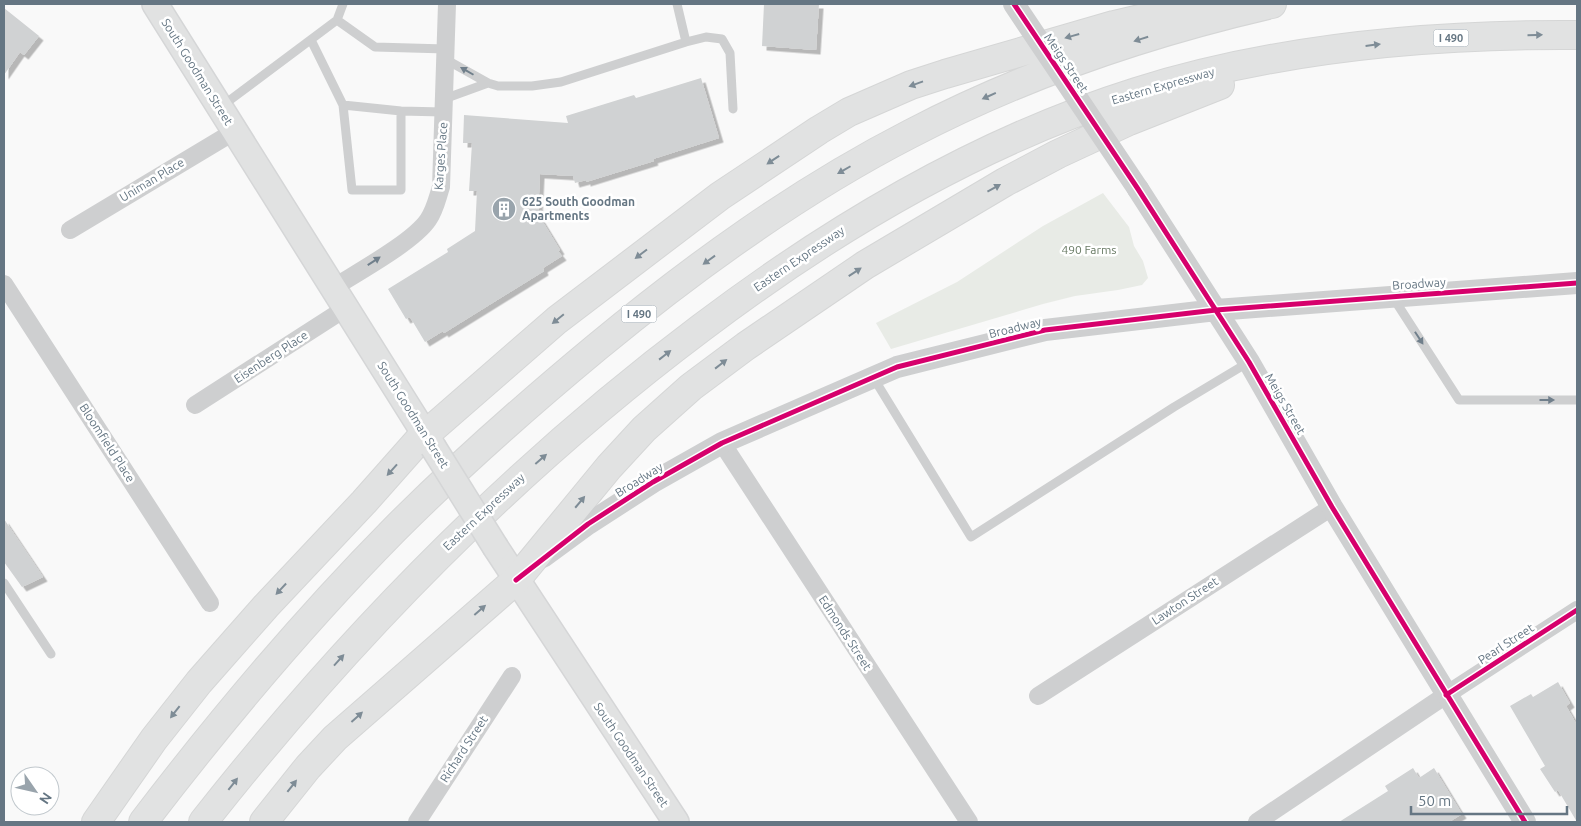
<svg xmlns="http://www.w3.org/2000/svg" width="1581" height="826" font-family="Ubuntu,sans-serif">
	<defs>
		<filter id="shadow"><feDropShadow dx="4.5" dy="4.5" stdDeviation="0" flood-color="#0004"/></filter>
	</defs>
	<rect width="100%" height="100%" fill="#f9f9f9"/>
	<path fill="#e8ebe6" d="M 1103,193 L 1129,227 L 1134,246 L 1143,261 L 1148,278 L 1142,285 L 1118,290 L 1075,296 L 1043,304 L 891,349 L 876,323 L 957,282 L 1043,226 Z"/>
	<path fill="#d0d2d3" filter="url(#shadow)" d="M 764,4 L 819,4 L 816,50 L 762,46 Z
		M 4,8 L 39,36 L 24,55 L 20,52 L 4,75 Z
		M 701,78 L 719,138 L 653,159 L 654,161 L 586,182 L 586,180 L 575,183 L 573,176 L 540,174 L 538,214 L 560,250 L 558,251 L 562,256 L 543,268 L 544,271 L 444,333 L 443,331 L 425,342 L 410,317 L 406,319 L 388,289 L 448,252 L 447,249 L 475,231 L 477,191 L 469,191 L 472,143 L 463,143 L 464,115 L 568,123 L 566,116 L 634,95 L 636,98 Z
		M 4,519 L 43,577 L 22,587 L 4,562 Z
		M 1558,682 L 1570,703 L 1566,706 L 1577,725 L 1577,822 L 1558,790 L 1555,792 L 1540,769 L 1545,766 L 1510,706 L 1531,694 L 1533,697 Z
		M 1413,768 L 1419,778 L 1434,768 L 1462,814 L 1449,822 L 1339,822 L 1388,791 L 1385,786 Z"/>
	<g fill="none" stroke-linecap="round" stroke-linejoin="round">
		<g stroke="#d5d6d7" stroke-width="28">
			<path id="secondary" d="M 155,4 L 433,447
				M 496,548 L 676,822"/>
		</g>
		<g stroke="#d5d6d6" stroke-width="30">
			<path id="motorway" d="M 96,822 L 154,739 L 199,682 L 266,606 L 364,502 L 418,441 L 557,320 L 720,196 L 819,130 L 849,112 L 911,85 L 945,74 L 1114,25 L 1152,16 L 1222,4
				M 143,822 C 221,720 304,621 395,529 C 459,465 527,405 597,347 C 694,267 797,192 910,134 C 1025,74 1146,33 1272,4
				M 203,822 C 348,638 513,469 701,328 C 833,228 977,142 1136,92 C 1276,48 1431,34 1577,35
				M 264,822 L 308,767 L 335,738 L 516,580 L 609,467 L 644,429 L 691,387 L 746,346 L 865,265 L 1005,182 L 1058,154 L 1129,121 L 1220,85"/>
		</g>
		<path stroke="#cecfd0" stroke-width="9" d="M 337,20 L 375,47 L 446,49
			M 311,40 L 343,105 L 401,111 L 443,112
			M 686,42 L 706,37 L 722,39 L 730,53 L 733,109
			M 445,59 L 488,83 L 498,86 L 532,86 L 561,82 L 686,42 L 677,4
			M 444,99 L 488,83
			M 343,105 L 352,190 L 401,190 L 401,111
			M 222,106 L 337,20 L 343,4
			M 1394,299 L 1459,400 L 1577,400
			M 873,377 L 971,537 L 1174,407 L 1249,362
			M 4,583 L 51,654"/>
		<path stroke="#cecfd0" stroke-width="18" d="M 70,230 L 235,131
			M 4,284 L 210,603
			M 333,288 C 358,272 413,242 428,220 C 435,210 437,199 441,187 L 447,4
			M 195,405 L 346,308
			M 722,443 L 969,822
			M 1038,696 L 1332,507
			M 417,822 L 512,676
			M 1257,822 L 1446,695 L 1577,610"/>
		<path stroke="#cecfd0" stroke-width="22" d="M 1138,189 L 1249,362 L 1332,507 L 1525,822
			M 543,557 L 588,524 L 653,482 L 722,443 L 897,367 L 1045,330 L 1216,310 L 1577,283"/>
		<use href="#secondary" stroke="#e1e2e2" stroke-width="25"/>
		<use href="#motorway" stroke="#e1e2e2" stroke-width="28"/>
		<g stroke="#d5d6d7" stroke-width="28" stroke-linecap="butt">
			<path id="secondary-bridge" d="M 433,447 L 496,548"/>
		</g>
		<path stroke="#cecfd0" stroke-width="22" d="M 1014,4 L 1138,189"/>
		<use href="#secondary-bridge" stroke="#e1e2e2" stroke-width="25"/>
		<g stroke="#fff" stroke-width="8">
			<path id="cycleway" d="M 1014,4 L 1138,189 L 1249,362 L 1332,507 L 1525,822
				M 516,580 L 588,524 L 653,482 L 722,443 L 897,367 L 1045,330 L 1216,310 L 1577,283
				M 1446,695 L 1577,610"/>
		</g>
		<use href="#cycleway" stroke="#d6006c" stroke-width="5"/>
	</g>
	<defs><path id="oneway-solid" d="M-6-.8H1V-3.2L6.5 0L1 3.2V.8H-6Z" transform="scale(1.25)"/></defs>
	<g fill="#7e8c96">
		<use href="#oneway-solid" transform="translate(1535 35) rotate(-1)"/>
		<use href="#oneway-solid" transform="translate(1072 36) rotate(164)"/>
		<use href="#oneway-solid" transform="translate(1141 39) rotate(163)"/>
		<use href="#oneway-solid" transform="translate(1373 45) rotate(-7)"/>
		<use href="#oneway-solid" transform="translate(916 84) rotate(160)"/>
		<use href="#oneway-solid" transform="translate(989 96) rotate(156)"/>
		<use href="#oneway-solid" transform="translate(773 160) rotate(146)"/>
		<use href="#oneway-solid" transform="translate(844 170) rotate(150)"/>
		<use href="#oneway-solid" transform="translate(994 188) rotate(-29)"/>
		<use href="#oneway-solid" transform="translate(641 254) rotate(143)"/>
		<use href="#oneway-solid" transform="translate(709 260) rotate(144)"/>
		<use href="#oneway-solid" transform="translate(855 272) rotate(-33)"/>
		<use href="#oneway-solid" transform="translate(558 319) rotate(141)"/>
		<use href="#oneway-solid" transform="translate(665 355) rotate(-38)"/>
		<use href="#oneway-solid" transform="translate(721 364) rotate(-38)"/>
		<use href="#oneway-solid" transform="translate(541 459) rotate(-41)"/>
		<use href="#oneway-solid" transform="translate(392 470) rotate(132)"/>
		<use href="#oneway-solid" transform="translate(580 502) rotate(-50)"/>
		<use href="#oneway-solid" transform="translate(281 589) rotate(133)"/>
		<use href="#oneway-solid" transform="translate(480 610) rotate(-41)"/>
		<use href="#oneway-solid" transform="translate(339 660) rotate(-48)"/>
		<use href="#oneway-solid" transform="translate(175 712) rotate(128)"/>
		<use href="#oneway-solid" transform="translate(357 717) rotate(-42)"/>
		<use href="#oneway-solid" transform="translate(233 784) rotate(-52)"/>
		<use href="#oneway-solid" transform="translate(292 786) rotate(-52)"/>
	</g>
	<g fill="#707f8b">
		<use href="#oneway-solid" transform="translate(467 71) rotate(-150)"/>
		<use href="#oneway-solid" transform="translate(374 261) rotate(-33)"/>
		<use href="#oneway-solid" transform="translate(1419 338) rotate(57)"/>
		<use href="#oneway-solid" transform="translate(1547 400)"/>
	</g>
	<defs>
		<g id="building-disc" transform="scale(1.25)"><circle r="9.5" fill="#99a4ac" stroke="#fff"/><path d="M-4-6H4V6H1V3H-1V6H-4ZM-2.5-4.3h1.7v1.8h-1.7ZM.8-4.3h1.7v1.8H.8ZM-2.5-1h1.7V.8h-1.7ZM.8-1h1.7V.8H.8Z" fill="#fff"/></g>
	</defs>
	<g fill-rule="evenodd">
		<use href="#building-disc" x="504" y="209"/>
	</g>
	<g text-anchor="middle" stroke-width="5" stroke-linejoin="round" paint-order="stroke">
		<g fill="#fff" stroke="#939fa8" stroke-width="1">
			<rect x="1433.5" y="29.5" width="35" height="17" rx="4"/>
			<rect x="621.5" y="305.5" width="35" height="17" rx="4"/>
		</g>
		<g font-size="11" font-weight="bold" fill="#657683">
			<text x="1451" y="42">I 490</text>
			<text x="639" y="318">I 490</text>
		</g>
		<g font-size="12" fill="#657683" stroke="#fff">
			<text transform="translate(1066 63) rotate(56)" y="4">Meigs Street</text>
			<text transform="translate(197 72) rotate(58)" y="4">South Goodman Street</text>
			<text transform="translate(1163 86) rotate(-16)" y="4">Eastern Expressway</text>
			<text transform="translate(441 156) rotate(-86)" y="4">Karges Place</text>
			<text transform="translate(152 180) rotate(-31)" y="4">Uniman Place</text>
			<text transform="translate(799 259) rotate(-34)" y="4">Eastern Expressway</text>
			<text transform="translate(1419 284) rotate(-4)" y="4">Broadway</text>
			<text transform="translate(1015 328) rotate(-14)" y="4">Broadway</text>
			<text transform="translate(271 357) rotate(-33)" y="4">Eisenberg Place</text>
			<text transform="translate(1285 404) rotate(60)" y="4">Meigs Street</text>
			<text transform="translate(413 415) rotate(58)" y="4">South Goodman Street</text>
			<text transform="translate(107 443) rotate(57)" y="4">Bloomfield Place</text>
			<text transform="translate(639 480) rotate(-32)" y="4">Broadway</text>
			<text transform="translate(484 512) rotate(-43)" y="4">Eastern Expressway</text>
			<text transform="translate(1185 601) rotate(-33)" y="4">Lawton Street</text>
			<text transform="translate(845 633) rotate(57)" y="4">Edmonds Street</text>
			<text transform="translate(1506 644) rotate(-33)" y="4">Pearl Street</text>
			<text transform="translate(464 749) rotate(-57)" y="4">Richard Street</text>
			<text transform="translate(631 755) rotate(56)" y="4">South Goodman Street</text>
		</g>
		<g font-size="12" font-weight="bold" fill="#657683" stroke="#fff" text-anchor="start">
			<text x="522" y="206">625 South Goodman<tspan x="522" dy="14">Apartments</tspan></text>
		</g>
		<g font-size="12" fill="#687a64" stroke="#fff">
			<text x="1089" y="254">490 Farms</text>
		</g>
	</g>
	<rect width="1581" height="826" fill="none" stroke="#657683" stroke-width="10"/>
	<g transform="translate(35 791) rotate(124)"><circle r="24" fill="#ffffff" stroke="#c1c8cd"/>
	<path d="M0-4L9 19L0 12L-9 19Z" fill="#99a4ac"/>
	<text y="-8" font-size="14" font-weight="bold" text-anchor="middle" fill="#657683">N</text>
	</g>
	<path d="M1411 806v8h156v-8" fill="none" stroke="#657683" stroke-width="2.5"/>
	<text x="1418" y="806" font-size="15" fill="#657683" stroke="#ffffff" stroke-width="4" paint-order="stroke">50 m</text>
</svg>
